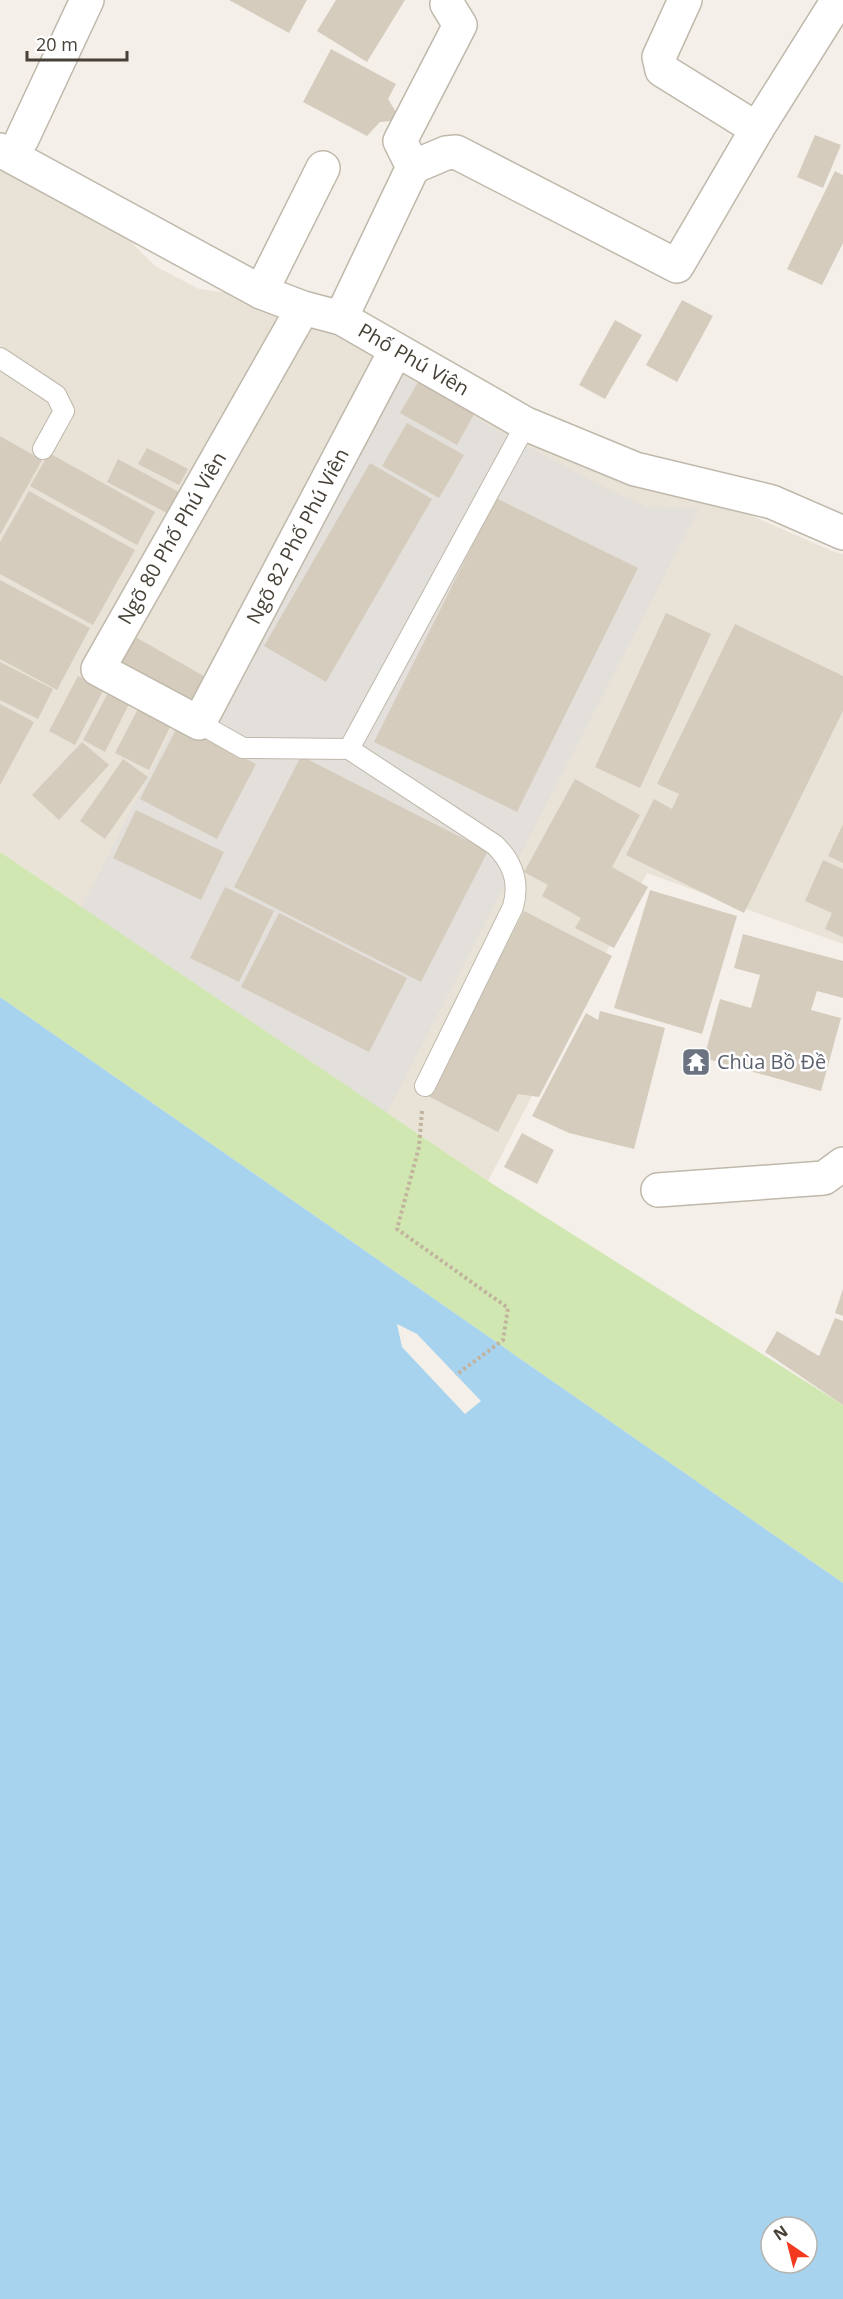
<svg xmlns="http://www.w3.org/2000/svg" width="843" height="2299" font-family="'Open Sans',sans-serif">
	<rect width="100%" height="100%" fill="#f4f0e9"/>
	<path fill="#e8e2d7" d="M 0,159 L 120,231 L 155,266 L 199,289 L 293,301 L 741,511 L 832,551 L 843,554 L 843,944 L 647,873 L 488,1181 L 0,852 Z"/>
	<path fill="#e3dfda" d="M 391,368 L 482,422 L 607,489 L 647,507 L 699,509 L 379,1128 L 77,916 L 178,719 L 199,729 Z"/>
	<path fill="#d1e7b2" d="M 0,852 L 488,1181 L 843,1405 L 843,1583 L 0,997 Z"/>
	<path fill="#a7d3ef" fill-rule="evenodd" d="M 0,997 L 843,1583 L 843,2299 L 0,2299 ZM 771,2227 L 807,2227 L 807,2263 L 771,2263 Z"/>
	<path fill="#f4f0e9" d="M 397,1324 L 417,1334 L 481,1401 L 465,1414 L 402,1347 Z"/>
	<path fill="#d5ccbe" d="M 229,0 L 307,0 L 289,33 Z
		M 336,0 L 405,0 L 367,62 L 317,31 Z
		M 331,49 L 396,84 L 388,99 L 396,112 L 392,121 L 380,122 L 367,136 L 303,102 Z
		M 815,135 L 841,145 L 823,188 L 797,177 Z
		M 835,171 L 843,175 L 843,243 L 822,285 L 787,269 Z
		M 682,300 L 713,316 L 677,382 L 646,365 Z
		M 615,320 L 642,335 L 605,399 L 579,385 Z
		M 421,377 L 477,409 L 457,445 L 400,413 Z
		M 407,423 L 464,455 L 439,498 L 382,466 Z
		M 0,436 L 42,460 L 0,535 Z
		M 147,448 L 188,469 L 179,485 L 138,464 Z
		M 49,453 L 155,512 L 137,545 L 30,486 Z
		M 118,459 L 179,492 L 167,513 L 107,482 Z
		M 370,463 L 432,499 L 326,682 L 264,646 Z
		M 29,491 L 135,550 L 93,625 L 0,574 L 0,542 Z
		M 496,498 L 638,568 L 517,812 L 374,742 Z
		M 0,580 L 90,628 L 57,690 L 0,659 Z
		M 666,613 L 711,634 L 640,788 L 595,767 Z
		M 735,624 L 843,676 L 843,711 L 744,913 L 626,855 L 654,799 L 672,809 L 679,794 L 657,784 Z
		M 132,635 L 216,683 L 198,715 L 114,667 Z
		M 0,662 L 53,689 L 38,719 L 0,700 Z
		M 78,676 L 104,689 L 75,745 L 49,731 Z
		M 109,691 L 130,702 L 105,752 L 83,740 Z
		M 141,703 L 174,719 L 149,770 L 115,753 Z
		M 0,704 L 34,722 L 0,785 Z
		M 179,724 L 256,764 L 217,839 L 140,799 Z
		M 82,742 L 109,765 L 59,820 L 32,795 Z
		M 301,756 L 488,851 L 421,982 L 234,887 Z
		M 123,759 L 148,777 L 105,839 L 80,821 Z
		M 575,779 L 640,815 L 612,867 L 648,887 L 614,948 L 575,928 L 581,918 L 542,896 L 548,885 L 524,872 Z
		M 136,810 L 224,852 L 201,900 L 113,858 Z
		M 843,824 L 843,863 L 828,856 Z
		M 823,860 L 843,869 L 843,937 L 825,929 L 832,913 L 805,901 Z
		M 225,887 L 274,911 L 239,982 L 190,958 Z
		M 650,890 L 737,916 L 702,1034 L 614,1008 Z
		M 524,911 L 612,956 L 539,1097 L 518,1094 L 498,1132 L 428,1096 Z
		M 279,913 L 407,978 L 369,1052 L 241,987 Z
		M 743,934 L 843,961 L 843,998 L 817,991 L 811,1010 L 841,1018 L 821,1091 L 704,1058 L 720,999 L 751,1008 L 760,975 L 734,968 Z
		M 600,1011 L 665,1028 L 634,1149 L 569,1133 L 532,1116 L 586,1013 L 598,1020 Z
		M 522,1133 L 554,1150 L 537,1184 L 504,1167 Z
		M 843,1289 L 843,1316 L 835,1313 Z
		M 835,1318 L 843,1321 L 843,1405 L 765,1352 L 777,1331 L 819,1356 Z"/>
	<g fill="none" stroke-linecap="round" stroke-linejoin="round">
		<g stroke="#bfb8ab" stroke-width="22">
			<path id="lane" d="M 0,358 L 56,395 L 64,411 L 43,449
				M 199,723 L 243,748 L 349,749 L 526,424
				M 349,749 L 495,845 C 513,863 520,882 513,907 L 425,1086"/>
		</g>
		<g stroke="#bfb8ab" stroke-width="36">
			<g id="street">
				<path d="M 685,0 L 659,57 L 662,70 L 757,129"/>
				<path d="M 22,139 L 87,0"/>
				<path id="s1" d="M 0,150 L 261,292 L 303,308 L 341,318 L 526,424 L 635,469 L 772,502 L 843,533"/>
				<path d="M 413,167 L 446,153 L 456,152 L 677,266 L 757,129 L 838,0"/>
				<path d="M 261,292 L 323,168"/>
				<path id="s2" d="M 303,308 L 98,669 L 199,723 L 396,350"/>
				<path d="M 341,318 L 413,167 L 400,141 L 460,25 L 447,4 L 448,0"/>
				<path d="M 658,1190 L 824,1178 L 843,1164"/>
			</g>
		</g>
		<path stroke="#c1b39d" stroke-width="4" stroke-dasharray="3 3" stroke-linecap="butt" d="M 422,1111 L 419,1147 L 397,1229 L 508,1308 L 503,1340 L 456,1375"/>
		<use href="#lane" stroke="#fff" stroke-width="20"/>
		<use href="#street" stroke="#fff" stroke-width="33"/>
	</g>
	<defs>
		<g id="temple-square" transform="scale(1.5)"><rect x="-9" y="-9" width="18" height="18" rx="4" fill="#6b7280" stroke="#fff"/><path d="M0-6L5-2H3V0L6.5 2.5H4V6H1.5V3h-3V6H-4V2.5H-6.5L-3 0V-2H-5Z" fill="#fff"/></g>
	</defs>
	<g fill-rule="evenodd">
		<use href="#temple-square" x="696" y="1062"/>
	</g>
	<g text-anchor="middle" stroke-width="5" stroke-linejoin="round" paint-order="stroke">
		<g font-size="20" fill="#474137" stroke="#fff">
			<text dy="7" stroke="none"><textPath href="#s1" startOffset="465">Phố Phú Viên</textPath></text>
			<text dy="7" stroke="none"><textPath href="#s2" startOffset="741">Ngõ 82 Phố Phú Viên</textPath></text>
			<text transform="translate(172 538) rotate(-60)" y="7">Ngõ 80 Phố Phú Viên</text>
		</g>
		<g font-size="20" fill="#5b616d" stroke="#fff" text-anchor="start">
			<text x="717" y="1069">Chùa Bồ Đề</text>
		</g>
	</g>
	<g transform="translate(789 2245) rotate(325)"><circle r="28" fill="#ffffff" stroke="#b5b3af" stroke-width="1.5"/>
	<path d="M0-4.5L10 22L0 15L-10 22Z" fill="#f4391f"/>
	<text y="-9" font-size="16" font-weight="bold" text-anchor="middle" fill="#474137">N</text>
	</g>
	<path d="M27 51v9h100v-9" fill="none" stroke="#474137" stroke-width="3"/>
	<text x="36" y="51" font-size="18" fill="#474137" stroke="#ffffff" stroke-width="4.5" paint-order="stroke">20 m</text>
</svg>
